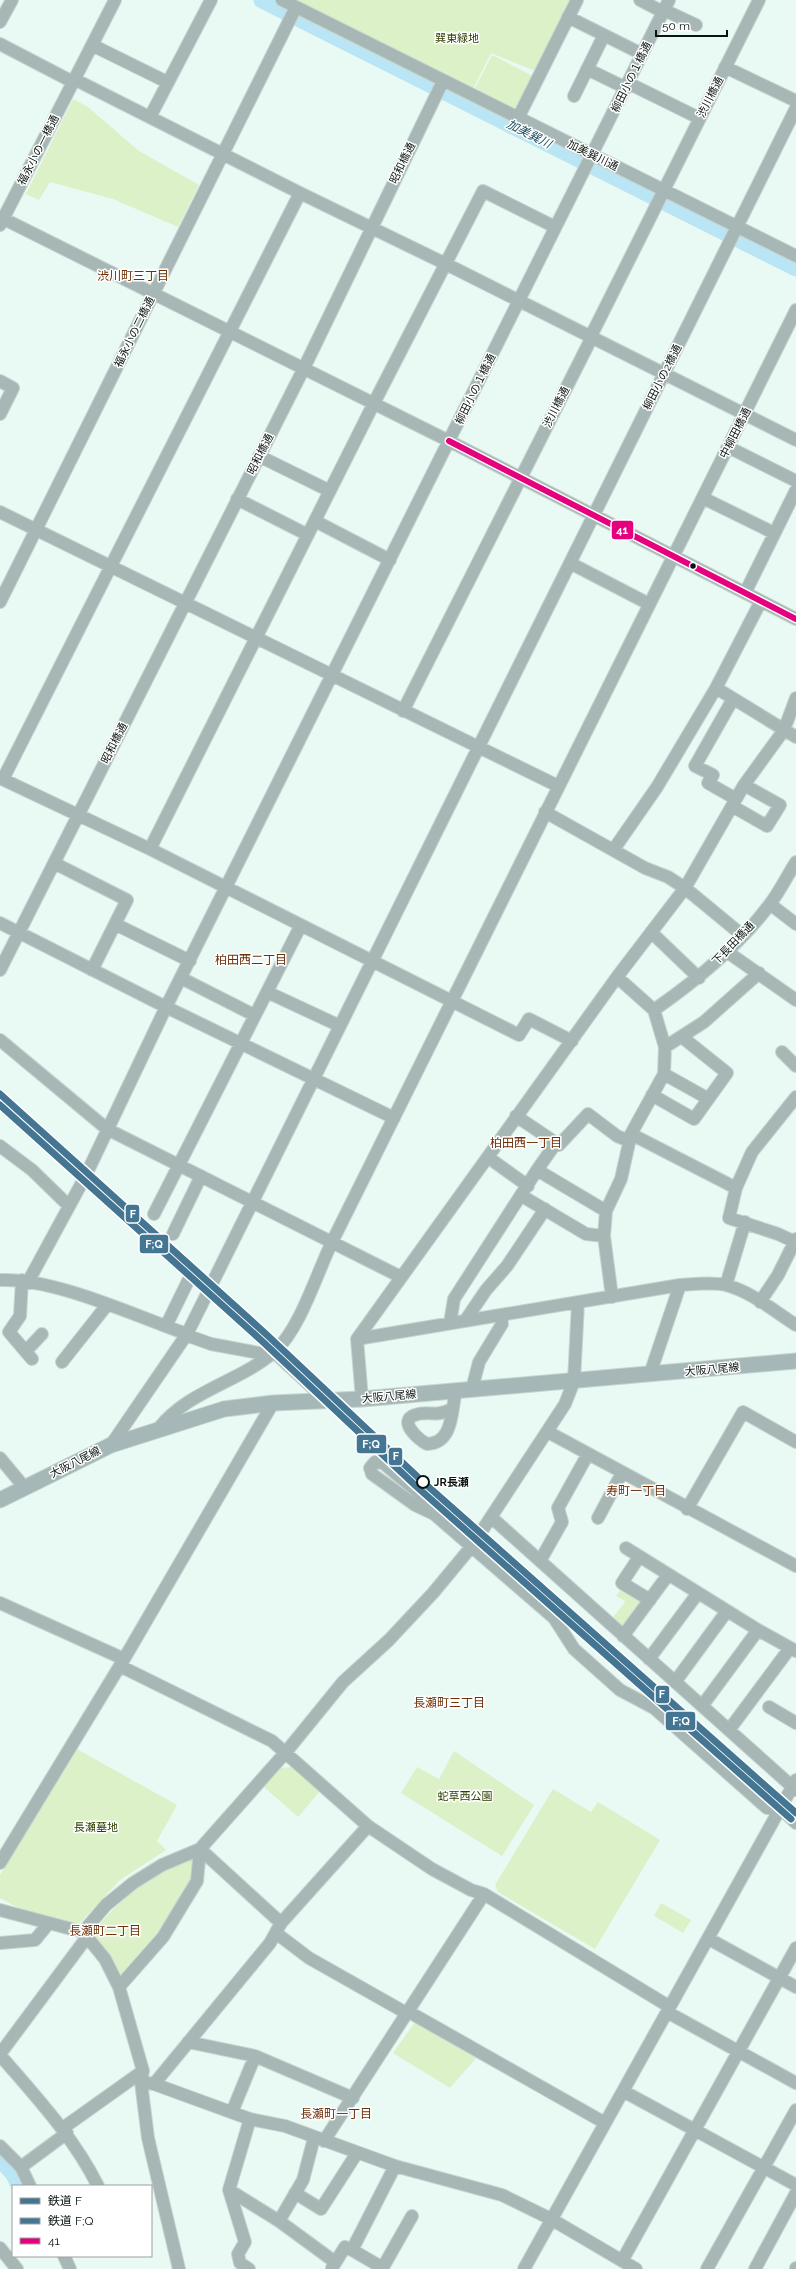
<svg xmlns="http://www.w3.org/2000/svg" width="796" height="2269" font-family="Raleway,'Noto Sans JP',sans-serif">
	<rect width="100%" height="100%" fill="#e9f9f4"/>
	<path fill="#dcf1c8" d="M 296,0 L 570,0 L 535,71 L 491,53 L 473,89 Z
		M 492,55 L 533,76 L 516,109 L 475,88 Z
		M 73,99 L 88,107 L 139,151 L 199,185 L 178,227 L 113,199 L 50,182 L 39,200 L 26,194 Z
		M 622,1588 L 642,1601 L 625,1628 L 613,1617 L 624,1604 L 625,1601 L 616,1596 Z
		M 75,1748 L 177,1805 L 157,1841 L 166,1850 L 120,1880 L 79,1924 L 23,1910 L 0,1898 L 0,1875 Z
		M 454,1751 L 534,1805 L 502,1856 L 401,1793 L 417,1767 L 439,1779 Z
		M 292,1767 L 320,1791 L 298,1817 L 264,1787 L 281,1768 Z
		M 553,1789 L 591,1812 L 598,1802 L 660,1840 L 595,1949 L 498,1892 L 495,1885 Z
		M 191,1858 L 195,1858 L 195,1871 L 172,1910 L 156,1934 L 120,1976 L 114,1961 L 95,1935 L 96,1928 C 127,1893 148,1876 191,1858 Z
		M 661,1903 L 691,1920 L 683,1933 L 654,1916 Z
		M 416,2021 L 478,2056 L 450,2088 L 393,2053 Z"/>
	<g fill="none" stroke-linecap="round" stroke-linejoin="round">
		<path stroke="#b9e5f5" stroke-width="17" d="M 262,0 L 796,268
			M 0,2159 L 13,2173 L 20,2186"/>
		<g stroke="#c7d3cf" stroke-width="14">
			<path id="minor" d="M 282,0 L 796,256
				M 640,0 L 663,12
				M 664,10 L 696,25
				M 568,17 L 642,54
				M 0,22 L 12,0
				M 0,44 L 73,82
				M 92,45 L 167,82
				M 725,67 L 796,101
				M 587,69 L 626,88
				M 74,79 L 300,193 L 446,264 L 796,440
				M 628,83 L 699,118
				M 574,96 L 604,35
				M 150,117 L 211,0
				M 518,118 L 577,0
				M 0,217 L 449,441 L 796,619
				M 0,225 L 115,0
				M 590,338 L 759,0
				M 0,381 L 13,388 L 0,414
				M 728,447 L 796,481
				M 259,456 L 330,491
				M 703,498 L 774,533
				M 237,499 L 308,535
				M 0,512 L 558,786
				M 315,521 L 390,560
				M 570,563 L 649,604
				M 745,593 L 796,490
				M 0,602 L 296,7
				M 716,688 L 796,737
				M 733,699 L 695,766 L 713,775 L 708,783 L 736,799
				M 403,711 L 589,343 L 593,339
				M 0,778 L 150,849 L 519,1035 L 529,1019 L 572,1041
				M 3,779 L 300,193
				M 732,806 L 767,826 L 780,805 L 744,785
				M 545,812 L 645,868 L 668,877 L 685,888 L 742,935
				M 150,849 L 374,403 L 483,191 L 555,227
				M 614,849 L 657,787 L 716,688 L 761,601
				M 54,863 L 127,900 L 92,970
				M 770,904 L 796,924
				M 0,923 L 166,1007 L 394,1118
				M 115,924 L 190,961
				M 651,932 L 699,978
				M 726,951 L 796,1000
				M 0,970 L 304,368 L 443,81
				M 181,978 L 254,1015
				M 267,992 L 340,1026
				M 654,1010 C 697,980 739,946 770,904 C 780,891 787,876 796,862
				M 0,1040 L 107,1129 L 401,1277
				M 665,1047 L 704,1022 L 759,973
				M 782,1052 L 796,1066
				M 664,1074 L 707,1098
				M 652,1095 L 694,1119 L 727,1073 L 682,1037
				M 516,1116 L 559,1145 L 588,1114 L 617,1136 L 629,1141
				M 631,1134 L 736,1188
				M 0,1146 L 32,1170 L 69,1206
				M 489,1158 L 528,1186
				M 537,1170 L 556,1143
				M 522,1196 L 586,1234 L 604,1236
				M 154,1214 L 301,925
				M 173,1234 L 201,1176
				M 795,1242 L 778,1234 L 729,1218 L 736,1188 L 752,1152 L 796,1097
				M 0,1280 C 55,1278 133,1315 187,1334
				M 22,1280 L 20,1316 L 9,1332 L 32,1359
				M 28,1282 L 85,1177 L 166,1007 L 669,0
				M 726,1285 L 745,1222
				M 612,1297 L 604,1236 L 606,1211 L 621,1179 L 631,1134 L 664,1074 L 665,1047 L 654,1010 L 617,977
				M 760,1302 L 778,1275 L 796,1239
				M 465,1321 L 486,1290 L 507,1266 L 545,1209
				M 450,1323 L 454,1299 L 537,1170 L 606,1211
				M 166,1326 L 189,1279
				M 186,1335 L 211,1344 L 270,1355
				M 357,1339 L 680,1285 C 695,1284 712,1282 726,1285 C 752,1292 774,1311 796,1325
				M 26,1351 L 42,1334
				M 274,1352 L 326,1400
				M 62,1362 L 107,1305
				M 650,1374 L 680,1285
				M 472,1389 L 479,1362 L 502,1324 L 501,1315
				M 362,1399 L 357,1339 L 617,977 L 685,888 L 744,785 L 784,730 L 796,698
				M 452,1409 C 434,1418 428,1410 415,1415 C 397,1421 419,1440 427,1444 C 454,1443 451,1410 456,1391
				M 159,1428 C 189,1390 240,1382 275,1351 C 300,1329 317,1273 332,1242 L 796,310
				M 548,1432 L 796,1566
				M 111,1445 L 187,1334 L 796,108
				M 0,1458 L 25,1488
				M 687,1509 L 743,1412 L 796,1442
				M 434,1514 L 420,1494 L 383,1463 L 375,1462 L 370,1468 L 372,1474 L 415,1505 L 434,1514 L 554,1618 L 574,1649 L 620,1690 L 654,1708 L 767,1808 L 781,1809 L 796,1823
				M 491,1517 L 796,1790
				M 598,1518 L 622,1473
				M 626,1548 L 758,1630 L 796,1651
				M 639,1557 L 622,1583 L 650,1600
				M 540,1561 L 562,1522 L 558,1508 L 588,1454
				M 0,1603 L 124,1659
				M 623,1636 L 668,1575
				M 649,1659 L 698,1593
				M 120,1666 L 272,1741 L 368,1826 L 432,1869 L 471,1890 L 484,1894 L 670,2007
				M 675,1682 L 727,1611
				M 702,1706 L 758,1630
				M 769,1707 L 796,1723
				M 729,1730 L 790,1648
				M 200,1849 L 281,1923
				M 0,1863 L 124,1659 L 273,1403
				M 0,1910 L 83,1932 L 105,1959 L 119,1987 L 143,2071 L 141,2082 L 148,2138 L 179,2269
				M 83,1932 L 106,1905 L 133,1883 L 162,1865 L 200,1849 L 286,1752 L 343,1682 L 389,1640 L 433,1593 L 472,1546 L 565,1404 L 574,1381 L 578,1303
				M 276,1933 L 309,1958 L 408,2014
				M 709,1939 L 796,1987
				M 0,1943 L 35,1940 L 49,1923
				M 119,1987 L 163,1937 L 197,1881 L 200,1849
				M 409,2012 L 605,2123
				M 667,2012 L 796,2083
				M 188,2042 L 255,2056 L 353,2098
				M 0,2054 L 87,1937
				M 0,2055 C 36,2097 73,2136 98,2186
				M 141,2082 L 154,2084 L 250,2119 L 285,2126 L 395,2166 L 502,2195 L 551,2219 L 636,2269
				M 154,2084 L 270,1943 L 281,1923 L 368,1826
				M 623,2091 L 796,2185
				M 232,2112 L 255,2056
				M 63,2128 L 143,2071
				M 324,2141 L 484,1894
				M 0,2146 L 21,2167 L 30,2186
				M 21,2167 L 67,2133
				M 229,2190 L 279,2221 L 335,2262
				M 295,2193 L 321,2209 L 357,2153
				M 279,2221 L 303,2180 L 314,2138
				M 0,2248 L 17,2269
				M 352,2250 L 383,2268
				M 64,2256 L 70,2269
				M 622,2261 L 796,1948
				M 332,2268 L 345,2247 L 352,2250 L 395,2166
				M 249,2269 L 240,2263 L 238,2254 L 245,2242 L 229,2190 L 250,2119
				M 382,2269 L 412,2216
				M 524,2269 L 796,1780
				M 707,2269 L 796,2110
				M 755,2269 L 796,2193
				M 796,2269 L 796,2268"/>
		</g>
		<g stroke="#c7d3cf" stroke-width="17">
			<path id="major" d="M 0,1500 L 111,1445 L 224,1409 L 273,1403 L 362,1399 L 796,1361"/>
		</g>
		<use href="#minor" stroke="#a6b7b6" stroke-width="12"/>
		<use href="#major" stroke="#a5b8b7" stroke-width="15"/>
		<g stroke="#fff" stroke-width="9">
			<path id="bus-1" d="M 449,441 L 796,619"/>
		</g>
		<use href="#bus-1" stroke="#e5007d" stroke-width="6"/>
		<g stroke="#fff" stroke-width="10">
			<path id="rail-1" d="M 0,1094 L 267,1335 L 422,1481 L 796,1813"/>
		</g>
		<g stroke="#fff" stroke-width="10">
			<path id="rail-2" d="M 0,1105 L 262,1341 L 417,1487 L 791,1819"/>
		</g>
		<use href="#rail-1" stroke="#447694" stroke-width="7"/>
		<use href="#rail-2" stroke="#447694" stroke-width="7"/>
	</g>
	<circle fill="#081410" stroke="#fff" stroke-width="1.5" cx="693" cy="566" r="3.5"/>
	<circle fill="#fff" stroke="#081410" stroke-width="2" cx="423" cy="1482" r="6"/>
	<g text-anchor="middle" stroke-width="3" stroke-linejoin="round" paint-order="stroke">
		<g font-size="11" fill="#2e3e00" stroke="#fff">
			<text x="457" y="42">巽東緑地</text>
			<text x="465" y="1800">蛇草西公園</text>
			<text x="96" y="1831">長瀬墓地</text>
		</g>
		<g font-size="11" fill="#081410" stroke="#fff">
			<text transform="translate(631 77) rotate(-64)" y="4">柳田小の１橋通</text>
			<text transform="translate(710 97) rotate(-63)" y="4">渋川橋通</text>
			<text transform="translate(38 150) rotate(-63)" y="4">福永小の一橋通</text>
			<text transform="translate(593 155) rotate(26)" y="4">加美巽川通</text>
			<text transform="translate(402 163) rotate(-64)" y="4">昭和橋通</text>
			<text transform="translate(134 332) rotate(-64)" y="4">福永小の二橋通</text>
			<text transform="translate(662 377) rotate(-63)" y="4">柳田小の2橋通</text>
			<text transform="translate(475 389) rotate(-64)" y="4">柳田小の１橋通</text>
			<text transform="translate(556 407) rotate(-63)" y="4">渋川橋通</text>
			<text transform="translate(735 433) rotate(-63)" y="4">中柳田橋通</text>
			<text transform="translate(260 454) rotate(-63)" y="4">昭和橋通</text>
			<text transform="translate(114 743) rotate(-63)" y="4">昭和橋通</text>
			<text transform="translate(733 943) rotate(-46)" y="4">下長田橋通</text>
			<text transform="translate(712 1369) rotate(-5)" y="4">大阪八尾線</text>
			<text transform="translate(389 1396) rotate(-5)" y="4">大阪八尾線</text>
			<text transform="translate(75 1462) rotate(-27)" y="4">大阪八尾線</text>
		</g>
		<g font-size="11" font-weight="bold" fill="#081410" stroke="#fff" text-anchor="start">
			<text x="434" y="1486">JR長瀬</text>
		</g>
		<g font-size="12" font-style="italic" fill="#1e4c5d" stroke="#fff">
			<text transform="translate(529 134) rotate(27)" y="4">加美巽川</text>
		</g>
		<g font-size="12" fill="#6e3008" stroke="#fff">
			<text x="133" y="280">渋川町三丁目</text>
			<text x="251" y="964">柏田西二丁目</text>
			<text x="526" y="1147">柏田西一丁目</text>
			<text x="636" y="1495">寿町一丁目</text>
			<text x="449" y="1707">長瀬町三丁目</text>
			<text x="105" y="1935">長瀬町二丁目</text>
			<text x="336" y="2118">長瀬町一丁目</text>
		</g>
	</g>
	<g stroke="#fff" stroke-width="1.5">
		<rect x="611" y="520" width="23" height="20" rx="4" fill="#e5007d"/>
		<rect x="125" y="1204" width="15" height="19" rx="4" fill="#447694"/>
		<rect x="139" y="1234" width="30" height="20" rx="4" fill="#447694"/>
		<rect x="356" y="1434" width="31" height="20" rx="4" fill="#447694"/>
		<rect x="388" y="1447" width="15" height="19" rx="4" fill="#447694"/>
		<rect x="655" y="1685" width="15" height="19" rx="4" fill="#447694"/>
		<rect x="665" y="1711" width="31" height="20" rx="4" fill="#447694"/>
	</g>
	<g font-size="11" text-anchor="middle" font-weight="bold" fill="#fff">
		<text x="622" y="534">41</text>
		<text x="133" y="1218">F</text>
		<text x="154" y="1248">F;Q</text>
		<text x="371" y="1448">F;Q</text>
		<text x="396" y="1460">F</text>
		<text x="662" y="1698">F</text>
		<text x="681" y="1725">F;Q</text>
	</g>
	<rect x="12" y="2185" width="140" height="72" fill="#ffffff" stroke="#9ca19f"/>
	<rect x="20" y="2198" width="20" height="6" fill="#447694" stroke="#9ca19f"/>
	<text x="48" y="2205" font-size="12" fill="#081410">鉄道 F</text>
	<rect x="20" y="2218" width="20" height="6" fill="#447694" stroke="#9ca19f"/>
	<text x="48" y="2225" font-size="12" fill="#081410">鉄道 F;Q</text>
	<rect x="20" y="2238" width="20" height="6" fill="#e5007d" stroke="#9ca19f"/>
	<text x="48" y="2245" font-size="12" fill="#081410">41</text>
	<path d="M656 30v6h71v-6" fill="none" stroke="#081410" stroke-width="2"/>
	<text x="662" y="30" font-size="12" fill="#081410" stroke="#ffffff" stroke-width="3" paint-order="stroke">50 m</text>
</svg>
